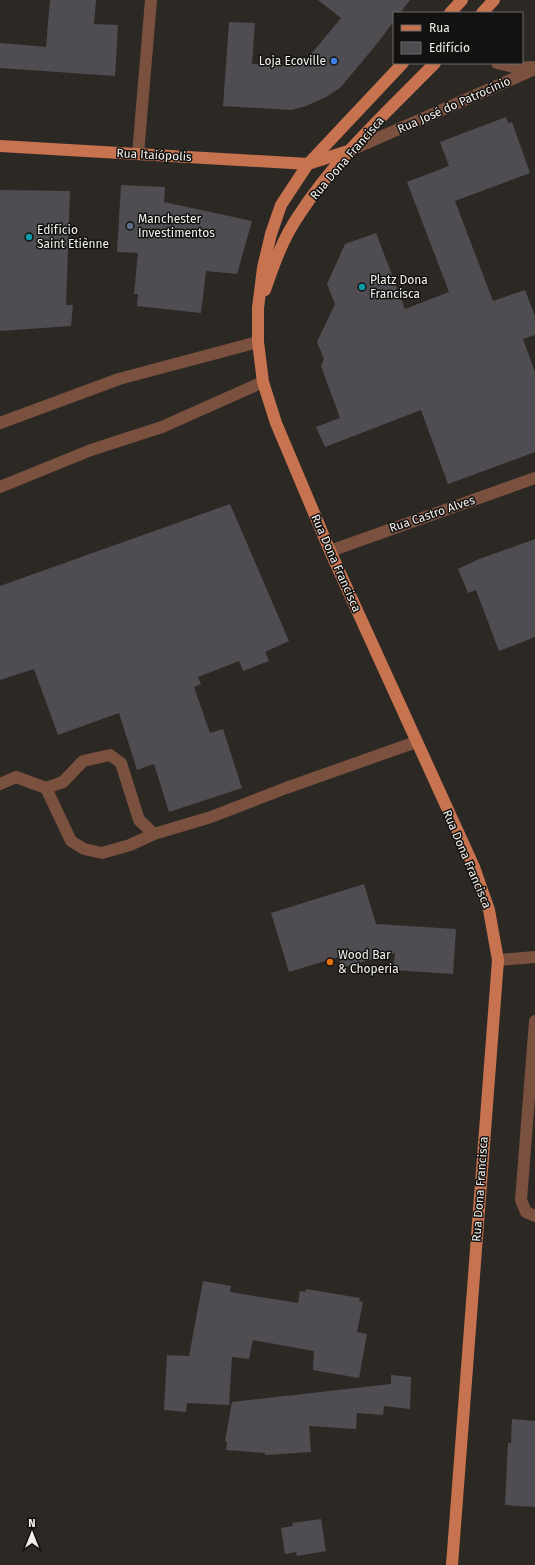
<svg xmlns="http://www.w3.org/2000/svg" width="535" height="1565" font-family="'Fira Sans',sans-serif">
	<rect width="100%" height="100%" fill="#2c2925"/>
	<path fill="#4f4d52" d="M 50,0 L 96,0 L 94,24 L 118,25 L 115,76 L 0,68 L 0,43 L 46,47 Z
		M 318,0 L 410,0 L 400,13 L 394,13 L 394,21 L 376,45 L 340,88 L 326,97 L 306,106 L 291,110 L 223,106 L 229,22 L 255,23 L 252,64 L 292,66 L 307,59 L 341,18 Z
		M 506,117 L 508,123 L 512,122 L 530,173 L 455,201 L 493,301 L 525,290 L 535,316 L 535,335 L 523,339 L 535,372 L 535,452 L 448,484 L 421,410 L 325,447 L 316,427 L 340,418 L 321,366 L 324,359 L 317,342 L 335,304 L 327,284 L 345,244 L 376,233 L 405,309 L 449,292 L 407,182 L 449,166 L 440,142 Z
		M 121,185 L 165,187 L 164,202 L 252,221 L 237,274 L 206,271 L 201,313 L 137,306 L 138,294 L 134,294 L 138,253 L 117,252 Z
		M 0,190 L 70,191 L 66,305 L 73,305 L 71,326 L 0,331 Z
		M 230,504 L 289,641 L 265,652 L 269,661 L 243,671 L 239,661 L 198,677 L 201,684 L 194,687 L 210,733 L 223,729 L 242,788 L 169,812 L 154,764 L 137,770 L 119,713 L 58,735 L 34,669 L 0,680 L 0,586 Z
		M 535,539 L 535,637 L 499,651 L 476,590 L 468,593 L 458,569 L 479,559 Z
		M 364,884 L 376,924 L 456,929 L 453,974 L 393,970 L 395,953 L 341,968 L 338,957 L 289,972 L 271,913 Z
		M 203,1281 L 231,1286 L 230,1292 L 298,1303 L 300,1291 L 305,1292 L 306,1289 L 360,1298 L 359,1301 L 363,1302 L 357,1332 L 367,1334 L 359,1378 L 313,1370 L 314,1351 L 253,1340 L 249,1359 L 232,1357 L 229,1405 L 187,1403 L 186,1412 L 164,1410 L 167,1355 L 189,1356 Z
		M 391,1375 L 411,1377 L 410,1409 L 384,1406 L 383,1415 L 357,1413 L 356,1429 L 309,1426 L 311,1452 L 265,1455 L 265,1453 L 226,1450 L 227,1442 L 225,1441 L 232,1402 L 391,1384 Z
		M 512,1419 L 535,1421 L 535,1507 L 505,1505 L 508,1443 L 511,1443 Z
		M 321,1519 L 326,1551 L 297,1556 L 296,1552 L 285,1554 L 281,1528 L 293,1526 L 292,1523 Z"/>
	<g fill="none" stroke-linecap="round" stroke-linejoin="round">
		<path stroke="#7a503f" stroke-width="12" d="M 497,63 L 518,68 L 532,67
			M 351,150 L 535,69
			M 138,154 L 151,0
			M 0,423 L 119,379 L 258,342
			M 0,487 L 91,450 L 162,427 L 263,382
			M 330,551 L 535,478
			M 0,784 L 16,777 L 46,788 L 63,782 L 83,761 L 110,755 L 121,763 L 139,820 L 154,834 L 211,817 L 286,788 L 416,742
			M 46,788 L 71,841 L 84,849 L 102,853 L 130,845 L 154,834
			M 498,960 L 535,957
			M 535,1021 L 521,1200 L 526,1212 L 535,1216"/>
		<path stroke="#c8734f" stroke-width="12" d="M 450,13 L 462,0
			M 482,13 L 494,0
			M 403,63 L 308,164 L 281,205 L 271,234 L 263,268 L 258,308 L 258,342 L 263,382 L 276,423 L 330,551 L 474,867 L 489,910 L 498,960 L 452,1565
			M 0,146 L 308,164 L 351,150
			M 265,290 C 274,264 283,238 299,215 C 335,159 388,111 435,63"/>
	</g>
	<circle fill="#3f7fe0" stroke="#131210" stroke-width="1.5" cx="334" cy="61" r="4"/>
	<circle fill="#5c6f8a" stroke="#131210" stroke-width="1.5" cx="130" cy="226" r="4"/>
	<g fill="#0f9aa8" stroke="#131210" stroke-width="1.5">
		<circle cx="29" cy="237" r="4"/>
		<circle cx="362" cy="287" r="4"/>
	</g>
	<circle fill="#e8710a" stroke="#131210" stroke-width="1.5" cx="330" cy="962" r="4"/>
	<g text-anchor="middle" stroke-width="3" stroke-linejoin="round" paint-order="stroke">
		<g font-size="12" fill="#f2f0ed" stroke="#131210" text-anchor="start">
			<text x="326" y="65" text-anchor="end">Loja Ecoville</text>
			<text x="138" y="223">Manchester<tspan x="138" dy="14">Investimentos</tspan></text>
			<text x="37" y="234">Edifício<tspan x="37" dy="14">Saint Etiènne</tspan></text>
			<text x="370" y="284">Platz Dona<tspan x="370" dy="14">Francisca</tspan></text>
			<text x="338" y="959">Wood Bar<tspan x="338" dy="14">&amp; Choperia</tspan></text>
		</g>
		<g font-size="12" fill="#f2f0ed" stroke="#131210">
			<text transform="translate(454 105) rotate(-24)" y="4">Rua José do Patrocínio</text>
			<text transform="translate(154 155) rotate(3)" y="4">Rua Itaiópolis</text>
			<text transform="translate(347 158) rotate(-49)" y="4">Rua Dona Francisca</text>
			<text transform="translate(432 514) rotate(-19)" y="4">Rua Castro Alves</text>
			<text transform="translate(336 563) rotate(66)" y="4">Rua Dona Francisca</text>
			<text transform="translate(467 859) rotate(67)" y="4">Rua Dona Francisca</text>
			<text transform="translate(480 1189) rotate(-86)" y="4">Rua Dona Francisca</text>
		</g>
	</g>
	<rect x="393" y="12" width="130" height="52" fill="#131210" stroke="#6c6b68"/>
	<rect x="401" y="25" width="20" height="6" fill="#c8734f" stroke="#6c6b68"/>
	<text x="429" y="32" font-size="12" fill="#f2f0ed">Rua</text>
	<rect x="401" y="42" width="20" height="12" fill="#4f4d52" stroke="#6c6b68"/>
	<text x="429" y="52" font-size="12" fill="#f2f0ed">Edifício</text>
	<g transform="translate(32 1533)" stroke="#131210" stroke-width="3" paint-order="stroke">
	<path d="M0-3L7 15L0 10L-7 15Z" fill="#f2f0ed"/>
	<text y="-6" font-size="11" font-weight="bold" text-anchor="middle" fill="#f2f0ed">N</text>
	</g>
</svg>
